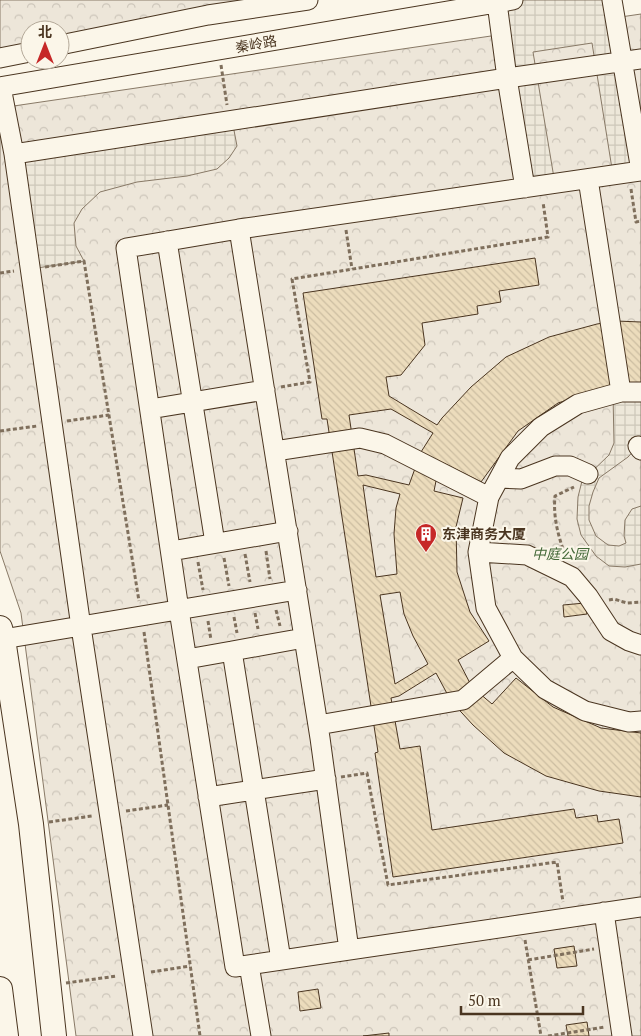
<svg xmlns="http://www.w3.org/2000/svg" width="641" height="1036" font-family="'PT Serif','Noto Sans SC',serif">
	<defs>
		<pattern id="forest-crowns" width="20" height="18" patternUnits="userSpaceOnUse" patternTransform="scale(1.25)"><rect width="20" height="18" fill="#ede6d9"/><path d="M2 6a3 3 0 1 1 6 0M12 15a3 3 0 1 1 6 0" fill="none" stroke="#cdc6ba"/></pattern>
		<pattern id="plaza-grid" width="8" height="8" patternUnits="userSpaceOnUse" patternTransform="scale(1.25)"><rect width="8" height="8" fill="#ede7d9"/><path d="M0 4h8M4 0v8" fill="none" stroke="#cdc7ba"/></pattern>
		<pattern id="building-back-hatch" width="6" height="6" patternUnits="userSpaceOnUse" patternTransform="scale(1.25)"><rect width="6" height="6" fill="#ecdcbc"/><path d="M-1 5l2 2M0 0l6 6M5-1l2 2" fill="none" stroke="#ccbda1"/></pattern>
	</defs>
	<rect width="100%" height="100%" fill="#fbf6e9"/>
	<path fill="url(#forest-crowns)" stroke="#887966" d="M 0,0 L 308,0 L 60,45 L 60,30 L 30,30 L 30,52 L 0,58 Z
		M 641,14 L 641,1036 L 76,1036 L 21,613 L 0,551 L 0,108 Z"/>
	<path fill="url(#plaza-grid)" stroke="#887966" d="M 513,0 L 612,0 L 641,171 L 613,175 L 592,43 L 533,52 L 555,184 L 525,188 L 497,3 Z
		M 232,120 L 237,146 L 229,158 L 217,169 L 187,176 L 137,182 L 100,192 L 82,209 L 74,223 L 76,246 L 84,261 L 30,269 L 14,154 Z
		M 641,392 L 641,439 L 638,446 L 628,457 L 599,478 L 593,492 L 589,506 L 589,520 L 596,536 L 608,545 L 619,546 L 626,543 L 624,536 L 625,520 L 632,509 L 641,506 L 641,564 L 625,567 L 609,566 L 596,556 L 581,535 L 577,519 L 578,497 L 582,481 L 609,455 L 614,443 L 613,394 Z"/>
	<path fill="url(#building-back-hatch)" stroke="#4a3520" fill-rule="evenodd" d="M 535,258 L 539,285 L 499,291 L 501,302 L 477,306 L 478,314 L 422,323 L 425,345 L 401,375 L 386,377 L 389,396 L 437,425 L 442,418 L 471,387 L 506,357 L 549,337 L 597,324 L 616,321 L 641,322 L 641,386 L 615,385 L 558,403 L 518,431 L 481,482 L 443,463 L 437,476 L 434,491 L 463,498 L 456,527 L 457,572 L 470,612 L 489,641 L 458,660 L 472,687 L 492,704 L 516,678 L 553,707 L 601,728 L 641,733 L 641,797 L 599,791 L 546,776 L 504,753 L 473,725 L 451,701 L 436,673 L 399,696 L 391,698 L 400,749 L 420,746 L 432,830 L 574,809 L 576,818 L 597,815 L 598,822 L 619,819 L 623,843 L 393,877 L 375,753 L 378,752 L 327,419 L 322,419 L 303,293 ZM 391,409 L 433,433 L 421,452 L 409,485 L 366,475 L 358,476 L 349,415 ZM 363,485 L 400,494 L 396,508 L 394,534 L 397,574 L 376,577 ZM 400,592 L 404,614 L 413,636 L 428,664 L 395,684 L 380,595 Z
		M 585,603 L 587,614 L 564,617 L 563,605 Z
		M 574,946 L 577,966 L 557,968 L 554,949 Z
		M 318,989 L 321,1008 L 300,1011 L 298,992 Z
		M 587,1022 L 589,1036 L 568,1036 L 566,1025 Z
		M 389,1033 L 389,1036 L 363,1036 Z"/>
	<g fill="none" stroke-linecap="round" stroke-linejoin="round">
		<g stroke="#4a3520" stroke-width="21">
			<path id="minor" d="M 612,0 L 641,171
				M 497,3 L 507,78 L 525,188
				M 60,45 L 208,15 L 308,0
				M 0,58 L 30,52
				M 0,87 L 513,0
				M 1,87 L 14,154 L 81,627 L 143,1036
				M 14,154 L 507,78 L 641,59
				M 641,171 L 239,229 L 320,738 L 349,950 L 641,907
				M 588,179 L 621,392
				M 239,229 L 126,248 L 179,610 L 235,967 L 349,950
				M 167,241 L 215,543
				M 641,392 L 621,392 L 578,404 L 541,427 L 510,458 L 489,497 L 478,552 L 486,608 L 513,658 L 545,689 L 585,711 L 629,722 L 641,721
				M 150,409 L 265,390
				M 638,446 L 641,450
				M 275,451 L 360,438 L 385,444 L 489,497
				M 500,478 L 521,479 L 555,466 L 570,466 L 588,474
				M 171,551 L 288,531
				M 478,552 L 527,555 L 572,577 L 588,596 L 611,631 L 629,641 L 641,645
				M 3,639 L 297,590
				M 187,659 L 232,651
				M 318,725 L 463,700 L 513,658
				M 208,797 L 326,779
				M 604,912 L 622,1036
				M 281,960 L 232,651 L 304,638
				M 249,965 L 261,1036"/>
		</g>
		<g stroke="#4a3520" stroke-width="26">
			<path id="major" d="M 0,628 L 3,639 L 31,824 L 54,1036
				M 0,989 L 6,1036"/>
		</g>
		<path stroke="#7f6f5c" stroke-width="3" stroke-dasharray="4 2.5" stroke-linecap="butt" d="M 221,65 L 227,105
			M 631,189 L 636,222 L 641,221
			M 346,230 L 352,269
			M 45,267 L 84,261 L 139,601
			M 0,273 L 14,271
			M 281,387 L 310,382 L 292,279 L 548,237 L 543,202
			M 67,421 L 109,415
			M 0,431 L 37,426
			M 266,551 L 270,579
			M 245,554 L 250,582
			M 565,555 C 558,535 553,517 555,496 L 574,487
			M 224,558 L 229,586
			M 198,562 L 203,590
			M 609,600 L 614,599 L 627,603 L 641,602
			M 276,610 L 280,626
			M 255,613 L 258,629
			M 234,617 L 237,633
			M 208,621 L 211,640
			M 144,632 L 200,1036
			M 341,777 L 367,773 L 388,885 L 557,862 L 563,902
			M 126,811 L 168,805
			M 49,822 L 92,816
			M 525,940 L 541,1036
			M 528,960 L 594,949
			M 151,972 L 190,966
			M 66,983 L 117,976
			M 548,1036 L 605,1027"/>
		<use href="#minor" stroke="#fbf6e9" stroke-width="19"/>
		<use href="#major" stroke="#fbf6e9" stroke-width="24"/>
	</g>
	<defs>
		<g id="building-pin" transform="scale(1.125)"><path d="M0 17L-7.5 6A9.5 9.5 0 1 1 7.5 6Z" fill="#c62828" stroke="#fbf6e9"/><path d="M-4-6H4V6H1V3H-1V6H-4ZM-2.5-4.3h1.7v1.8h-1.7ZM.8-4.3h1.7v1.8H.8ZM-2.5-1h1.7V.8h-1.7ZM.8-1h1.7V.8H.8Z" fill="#fff"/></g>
	</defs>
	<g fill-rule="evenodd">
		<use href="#building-pin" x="426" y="534"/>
	</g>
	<g text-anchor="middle" stroke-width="4" stroke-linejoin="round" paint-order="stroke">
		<g font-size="14" fill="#4a3520" stroke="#fbf6e9">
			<text transform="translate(256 44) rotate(-10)" y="5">秦岭路</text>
		</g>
		<g font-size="14" font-weight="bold" fill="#4a3520" stroke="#fbf6e9" text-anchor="start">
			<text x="442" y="539">东津商务大厦</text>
		</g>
		<g font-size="14" font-style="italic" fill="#436837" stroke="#fbf6e9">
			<text x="560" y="559">中庭公园</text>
		</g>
	</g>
	<g transform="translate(45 45)"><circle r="24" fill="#fbf6e9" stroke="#b4a999"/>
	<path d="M0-4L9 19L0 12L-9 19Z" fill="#c62828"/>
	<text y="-8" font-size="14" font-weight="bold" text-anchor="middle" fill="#4a3520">北</text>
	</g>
	<path d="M461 1006v8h122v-8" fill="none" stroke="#4a3520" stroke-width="2.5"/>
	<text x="468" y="1006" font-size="15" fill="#4a3520" stroke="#fbf6e9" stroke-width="4" paint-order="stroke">50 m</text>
</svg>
